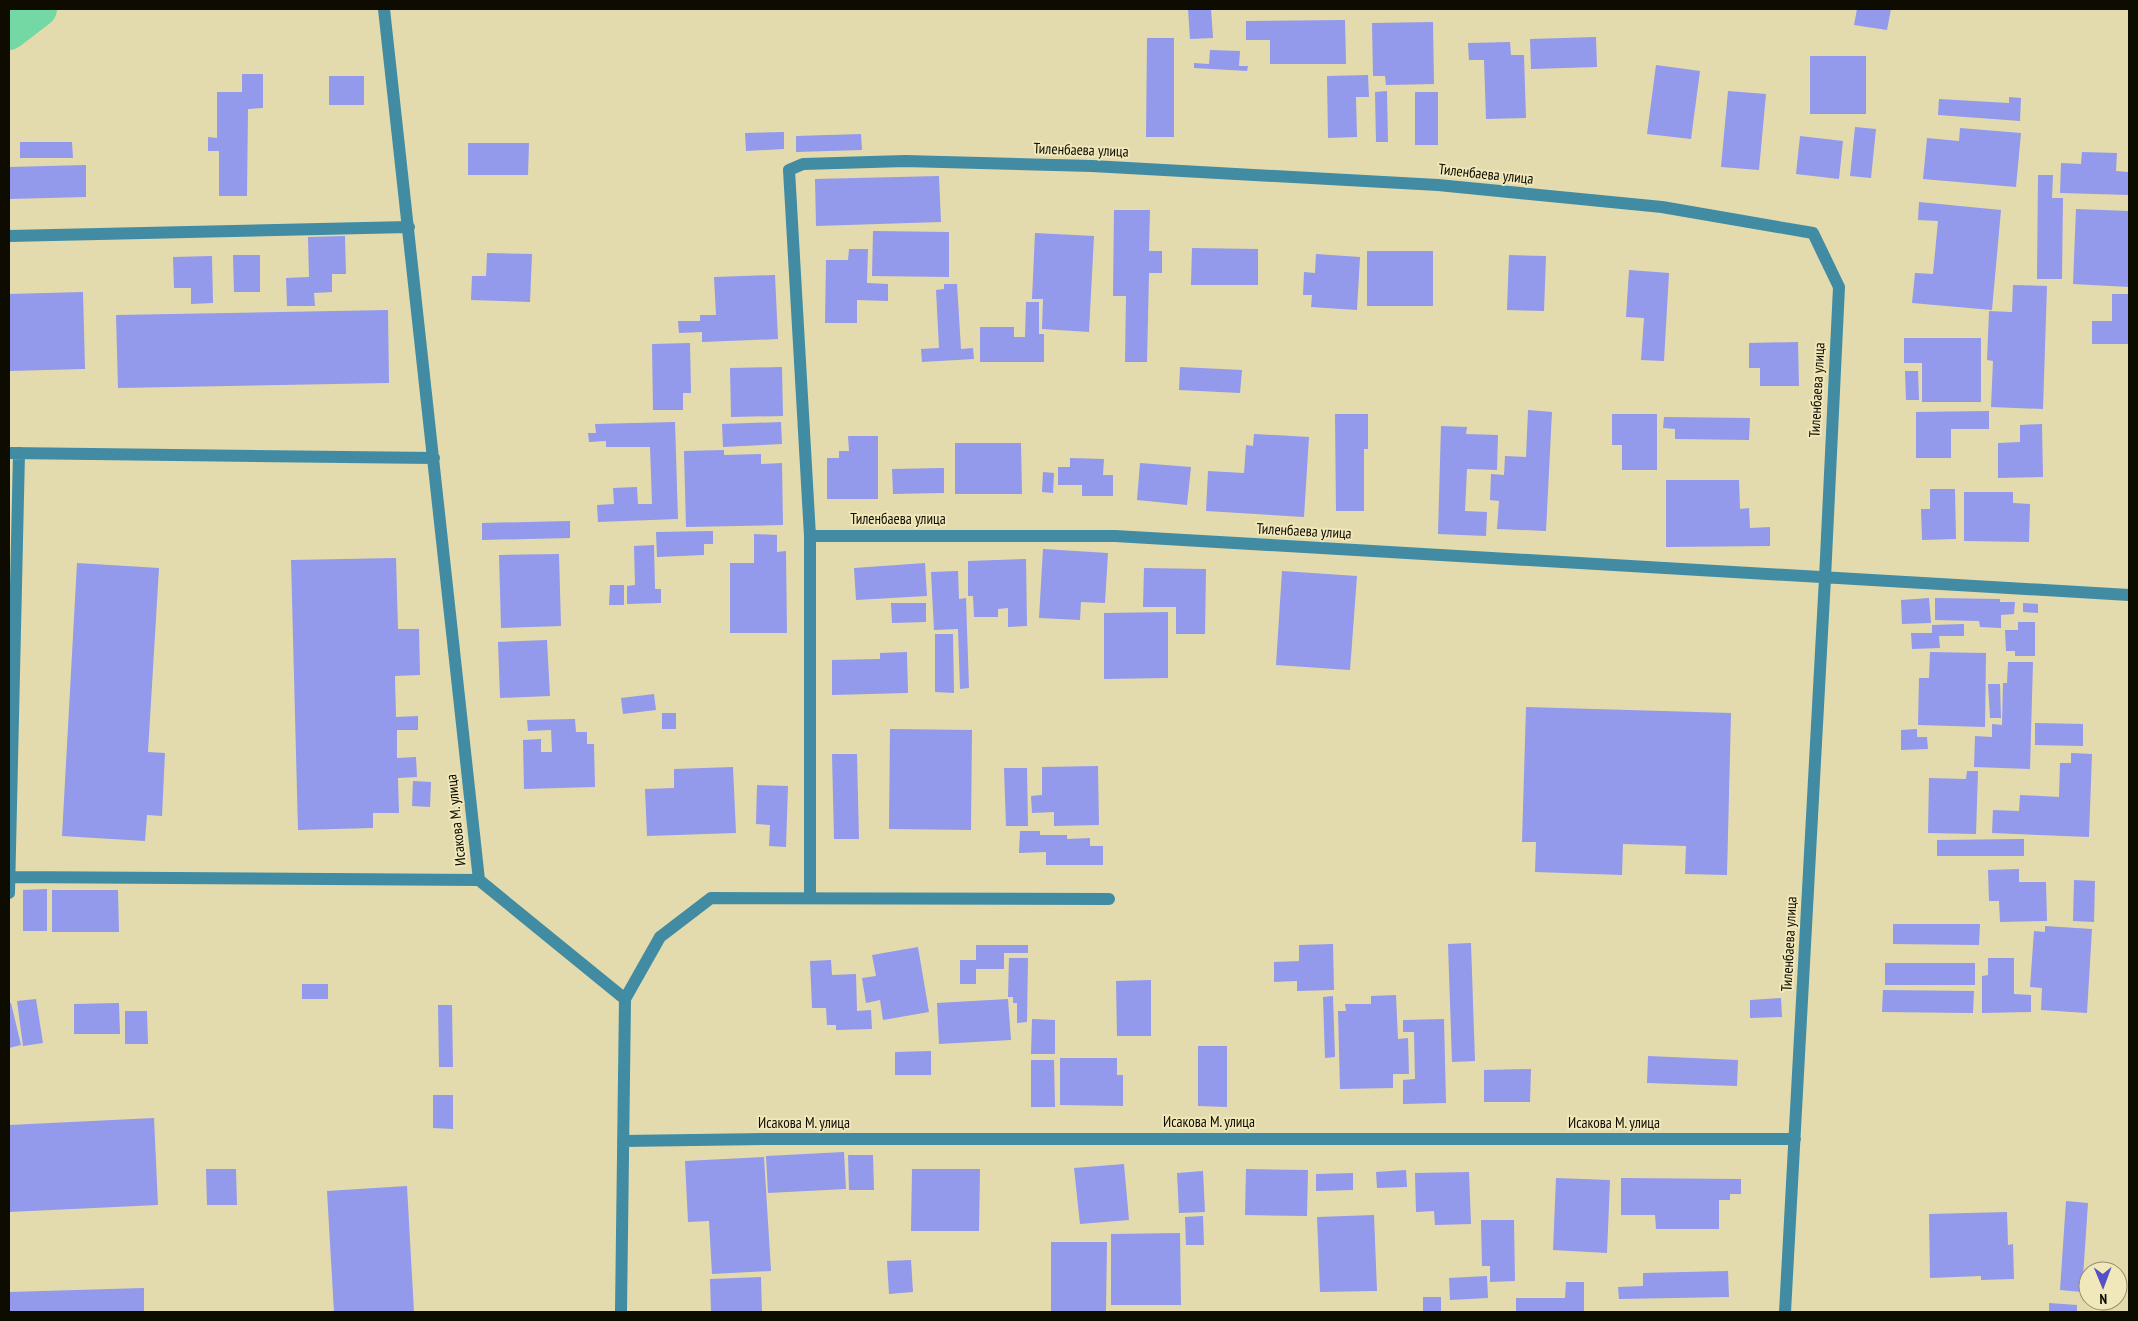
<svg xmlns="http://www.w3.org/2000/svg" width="2138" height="1321" font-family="'PT Sans Narrow',sans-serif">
	<rect width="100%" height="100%" fill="#e3dbad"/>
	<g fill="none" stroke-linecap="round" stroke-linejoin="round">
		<path stroke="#74d8a5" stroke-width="36" d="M 9,32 L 39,9"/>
	</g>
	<path fill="#9399eb" d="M 1188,9 L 1211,9 L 1213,38 L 1190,39 Z
		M 1857,9 L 1891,9 L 1887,30 L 1854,25 Z
		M 1345,20 L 1346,64 L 1270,64 L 1270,40 L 1246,40 L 1246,21 Z
		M 1433,22 L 1434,84 L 1386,85 L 1385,76 L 1373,76 L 1372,23 Z
		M 1596,37 L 1597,67 L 1531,69 L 1530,39 Z
		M 1147,38 L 1174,38 L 1174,137 L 1146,137 Z
		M 1510,42 L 1511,55 L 1524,55 L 1526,118 L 1486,119 L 1484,60 L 1469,60 L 1468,43 Z
		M 1210,50 L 1240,51 L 1239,66 L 1248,66 L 1247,71 L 1194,68 L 1194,63 L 1209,64 Z
		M 1810,56 L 1866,56 L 1866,114 L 1810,114 Z
		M 1656,65 L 1700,71 L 1691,139 L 1647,134 Z
		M 242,74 L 263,74 L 263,108 L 248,109 L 247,196 L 219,196 L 219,151 L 208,151 L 208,137 L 217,138 L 217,92 L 242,92 Z
		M 1368,75 L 1369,97 L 1356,97 L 1357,137 L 1328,138 L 1327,76 Z
		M 329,76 L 364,76 L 364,105 L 329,105 Z
		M 1387,91 L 1388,142 L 1376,142 L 1375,92 Z
		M 1728,91 L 1766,94 L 1759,170 L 1721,167 Z
		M 1415,92 L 1438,92 L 1438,145 L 1415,145 Z
		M 2009,97 L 2021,98 L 2020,121 L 1938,115 L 1939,99 L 2009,103 Z
		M 1855,127 L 1876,129 L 1871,178 L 1850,176 Z
		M 1960,128 L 2021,133 L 2016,187 L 1923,179 L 1927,138 L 1959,141 Z
		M 784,132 L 784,149 L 746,151 L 745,133 Z
		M 861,134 L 862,150 L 796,152 L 796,136 Z
		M 1800,136 L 1843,141 L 1839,179 L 1796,174 Z
		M 20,142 L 72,142 L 73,158 L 20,158 Z
		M 468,143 L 529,143 L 528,175 L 468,175 Z
		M 2082,152 L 2117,153 L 2116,171 L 2129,172 L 2129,195 L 2060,193 L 2061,163 L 2081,164 Z
		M 86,165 L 86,197 L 9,199 L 9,167 Z
		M 2038,175 L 2053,175 L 2052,198 L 2063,198 L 2062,279 L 2037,279 Z
		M 939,176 L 941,222 L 816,226 L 815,179 Z
		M 1919,202 L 2001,210 L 1992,310 L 1912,303 L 1915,273 L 1933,274 L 1938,221 L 1918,220 Z
		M 2076,209 L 2129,211 L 2129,287 L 2073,284 Z
		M 1114,210 L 1150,210 L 1149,251 L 1162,251 L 1162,273 L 1149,273 L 1147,362 L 1125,362 L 1126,296 L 1113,296 Z
		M 873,231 L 949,232 L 949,277 L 872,276 Z
		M 1035,233 L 1094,236 L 1089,332 L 1042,329 L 1043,299 L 1032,299 Z
		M 345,236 L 346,274 L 332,274 L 332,292 L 314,293 L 315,306 L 287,306 L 286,278 L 309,277 L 308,237 Z
		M 1192,248 L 1258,249 L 1258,285 L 1191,285 Z
		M 849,249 L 868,249 L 867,283 L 888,284 L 888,301 L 857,300 L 857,323 L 825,323 L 826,260 L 848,260 Z
		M 1367,251 L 1433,251 L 1433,306 L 1367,306 Z
		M 487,253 L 532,254 L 530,302 L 471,300 L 472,276 L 486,276 Z
		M 1316,254 L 1360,257 L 1357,310 L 1311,307 L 1312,295 L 1303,295 L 1304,272 L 1315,273 Z
		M 233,255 L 260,255 L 260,292 L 234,292 Z
		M 1509,255 L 1546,256 L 1544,311 L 1507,310 Z
		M 212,256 L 213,303 L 191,304 L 191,288 L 174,288 L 173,257 Z
		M 1629,270 L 1669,273 L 1664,361 L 1641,360 L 1644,318 L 1626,317 Z
		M 775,275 L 778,339 L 702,342 L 702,332 L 679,333 L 678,321 L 700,321 L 700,315 L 716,315 L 714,277 Z
		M 944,284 L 957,284 L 961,349 L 973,348 L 974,359 L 922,362 L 921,349 L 939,348 L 936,290 L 944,289 Z
		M 2013,285 L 2047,286 L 2043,409 L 1991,407 L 1993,361 L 1987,360 L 1989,311 L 2012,312 Z
		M 83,292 L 85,369 L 9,371 L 9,294 Z
		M 2112,294 L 2129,294 L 2129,344 L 2092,344 L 2092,321 L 2112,321 Z
		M 1026,302 L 1039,302 L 1039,334 L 1044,334 L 1044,362 L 980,362 L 980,327 L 1014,327 L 1014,337 L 1025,337 Z
		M 388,310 L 389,383 L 118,388 L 116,315 Z
		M 1904,338 L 1981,338 L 1981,402 L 1922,402 L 1922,363 L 1904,363 Z
		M 1798,342 L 1799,386 L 1760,386 L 1760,368 L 1749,368 L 1749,343 Z
		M 690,343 L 691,393 L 683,393 L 683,410 L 653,410 L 652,344 Z
		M 782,367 L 783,416 L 731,417 L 730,368 Z
		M 1180,367 L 1242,370 L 1240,393 L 1179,390 Z
		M 1905,371 L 1918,371 L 1919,400 L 1906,400 Z
		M 1528,410 L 1552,412 L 1546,531 L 1497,529 L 1499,501 L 1490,500 L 1491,474 L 1504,475 L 1505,456 L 1526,457 Z
		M 1989,411 L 1989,429 L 1951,429 L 1951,458 L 1916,458 L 1916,412 Z
		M 1335,414 L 1368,414 L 1368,449 L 1364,449 L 1364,511 L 1336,511 Z
		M 1612,414 L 1657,414 L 1657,470 L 1622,470 L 1622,445 L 1612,445 Z
		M 1664,417 L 1750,418 L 1749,440 L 1675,439 L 1675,429 L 1663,428 Z
		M 675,422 L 678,519 L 598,522 L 597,505 L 614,504 L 613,488 L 637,487 L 638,504 L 652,504 L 650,447 L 606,447 L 606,441 L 589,442 L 588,433 L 596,433 L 595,424 Z
		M 781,422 L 782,444 L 723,447 L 722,424 Z
		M 2042,424 L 2043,477 L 1998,478 L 1998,443 L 2020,442 L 2020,425 Z
		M 1441,426 L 1467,427 L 1466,434 L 1498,435 L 1497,470 L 1467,469 L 1465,511 L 1487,512 L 1486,536 L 1438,534 Z
		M 1254,434 L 1309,437 L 1304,517 L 1206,511 L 1208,471 L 1244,473 L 1246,445 L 1253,446 Z
		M 848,436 L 878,436 L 878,499 L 827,499 L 827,458 L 839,458 L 839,451 L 849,451 Z
		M 955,443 L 1021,443 L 1022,494 L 955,494 Z
		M 724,450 L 724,455 L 761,454 L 761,464 L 782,463 L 783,525 L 686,527 L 684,451 Z
		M 1070,458 L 1104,459 L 1103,475 L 1113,475 L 1113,496 L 1082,496 L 1082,485 L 1058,485 L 1058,467 L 1070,467 Z
		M 1140,463 L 1191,467 L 1187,505 L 1137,500 Z
		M 944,468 L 944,493 L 893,494 L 892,469 Z
		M 1043,472 L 1054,473 L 1053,493 L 1042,492 Z
		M 1666,480 L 1739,480 L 1740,509 L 1749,508 L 1750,528 L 1770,527 L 1770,546 L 1666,547 Z
		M 1930,489 L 1955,489 L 1956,539 L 1922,540 L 1921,509 L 1930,509 Z
		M 1964,492 L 2013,492 L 2013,503 L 2030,504 L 2029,542 L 1964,541 Z
		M 570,521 L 570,538 L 482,540 L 482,523 Z
		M 713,531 L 713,544 L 704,544 L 704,555 L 657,557 L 656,532 Z
		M 754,534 L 777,535 L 777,552 L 786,551 L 787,633 L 730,633 L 730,563 L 754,563 Z
		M 654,545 L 655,589 L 661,589 L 661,603 L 627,604 L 627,586 L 635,585 L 634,546 Z
		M 1043,549 L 1108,553 L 1105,603 L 1081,602 L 1080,620 L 1039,618 Z
		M 559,554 L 561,626 L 501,628 L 499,555 Z
		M 396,558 L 398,629 L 419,629 L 420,675 L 395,676 L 396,717 L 418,716 L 418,730 L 397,730 L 397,758 L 416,757 L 417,777 L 398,778 L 399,813 L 373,813 L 373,828 L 298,830 L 291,560 Z
		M 1026,559 L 1027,626 L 1008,627 L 1008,608 L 998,609 L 998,617 L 974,617 L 973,596 L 968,596 L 968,561 Z
		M 77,563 L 159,568 L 148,752 L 165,753 L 162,816 L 147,815 L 145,841 L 62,836 Z
		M 925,563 L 927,596 L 856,600 L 854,568 Z
		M 1144,568 L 1206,569 L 1205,634 L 1176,634 L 1176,607 L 1143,607 Z
		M 958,571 L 959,599 L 966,598 L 969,688 L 960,689 L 958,629 L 934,630 L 931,572 Z
		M 1282,571 L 1357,576 L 1350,670 L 1276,665 Z
		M 610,585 L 624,585 L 624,605 L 609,605 Z
		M 1929,598 L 1931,623 L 1902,624 L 1901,600 Z
		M 1935,598 L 2000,599 L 2000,602 L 2015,602 L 2014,614 L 2001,615 L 2001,628 L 1980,627 L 1979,621 L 1935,620 Z
		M 891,603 L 926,603 L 926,622 L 892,623 Z
		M 2023,603 L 2038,604 L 2038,613 L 2023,612 Z
		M 1168,612 L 1168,678 L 1104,679 L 1104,613 Z
		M 2018,622 L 2035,622 L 2035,656 L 2015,656 L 2015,651 L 2006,651 L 2005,630 L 2018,630 Z
		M 1964,624 L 1964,636 L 1939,636 L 1940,648 L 1912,649 L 1911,633 L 1932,633 L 1932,625 Z
		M 935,634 L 953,634 L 954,693 L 935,692 Z
		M 547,640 L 550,696 L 500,698 L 498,642 Z
		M 907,652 L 908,693 L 832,695 L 832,660 L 880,659 L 880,653 Z
		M 1930,652 L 1986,653 L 1985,727 L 1918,725 L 1919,678 L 1929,678 Z
		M 2008,662 L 2033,662 L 2030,769 L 1974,767 L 1975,736 L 1992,737 L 1992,724 L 2002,725 L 2003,683 L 2007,683 Z
		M 1988,684 L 2000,684 L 2001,718 L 1990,718 Z
		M 654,694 L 656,710 L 623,714 L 621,698 Z
		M 1526,707 L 1731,713 L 1727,875 L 1685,874 L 1686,846 L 1623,844 L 1622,875 L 1535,872 L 1536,842 L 1522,842 Z
		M 662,713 L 676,713 L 676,729 L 662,729 Z
		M 575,719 L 576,732 L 587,732 L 587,744 L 594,744 L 595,787 L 524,789 L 523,740 L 541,739 L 541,752 L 552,752 L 551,730 L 528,731 L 527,720 Z
		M 2035,723 L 2083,724 L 2083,746 L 2035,745 Z
		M 890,729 L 972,730 L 971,830 L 889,829 Z
		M 1917,729 L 1917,737 L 1927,737 L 1928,749 L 1901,750 L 1901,730 Z
		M 2071,753 L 2092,754 L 2089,837 L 1992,833 L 1993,810 L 2019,811 L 2020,795 L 2059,797 L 2060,763 L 2071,763 Z
		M 832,754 L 857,754 L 859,839 L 834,839 Z
		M 1098,766 L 1099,825 L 1054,826 L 1054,812 L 1032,813 L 1031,796 L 1042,795 L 1042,767 Z
		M 733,767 L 736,833 L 647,836 L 645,789 L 674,788 L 674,769 Z
		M 1004,768 L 1027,768 L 1028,826 L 1006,826 Z
		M 1967,771 L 1978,771 L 1976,834 L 1928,833 L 1929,778 L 1966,779 Z
		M 413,781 L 431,782 L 430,807 L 412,806 Z
		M 757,785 L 788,786 L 786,847 L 769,846 L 770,825 L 756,824 Z
		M 1020,831 L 1040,831 L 1040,835 L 1067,835 L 1067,839 L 1090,838 L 1090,846 L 1103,846 L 1103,865 L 1046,865 L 1046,852 L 1019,853 Z
		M 2024,839 L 2024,856 L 1937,856 L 1937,840 Z
		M 2019,869 L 2019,882 L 2046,882 L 2047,921 L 2000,922 L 1999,901 L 1989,901 L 1988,870 Z
		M 2074,880 L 2095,881 L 2094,922 L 2073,921 Z
		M 47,889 L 47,931 L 23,931 L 23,890 Z
		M 52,890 L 118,890 L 119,932 L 52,932 Z
		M 1893,924 L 1980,924 L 1979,945 L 1893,944 Z
		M 2045,926 L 2092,929 L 2087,1013 L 2041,1010 L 2042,988 L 2030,987 L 2034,931 L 2045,932 Z
		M 1471,943 L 1475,1061 L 1452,1062 L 1448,944 Z
		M 1333,944 L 1334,990 L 1297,991 L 1297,981 L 1274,982 L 1274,962 L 1299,961 L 1299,945 Z
		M 976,945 L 1028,945 L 1028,953 L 1004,953 L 1004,969 L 976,969 L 976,984 L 960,984 L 960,960 L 976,960 Z
		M 918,947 L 929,1012 L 883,1020 L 880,1000 L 866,1003 L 862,978 L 876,976 L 872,955 Z
		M 1009,958 L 1028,958 L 1027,1022 L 1017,1023 L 1017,1003 L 1013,1003 L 1013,997 L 1008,997 Z
		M 1988,958 L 2014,958 L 2014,994 L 2031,995 L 2031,1012 L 1982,1013 L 1982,976 L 1988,975 Z
		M 831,960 L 832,975 L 856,974 L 857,1011 L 871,1010 L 872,1029 L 836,1030 L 836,1025 L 827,1025 L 826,1008 L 812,1008 L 810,961 Z
		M 1885,963 L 1975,963 L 1975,985 L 1885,985 Z
		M 1151,980 L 1151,1036 L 1117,1036 L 1116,981 Z
		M 302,984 L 328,984 L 328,999 L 302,999 Z
		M 1883,990 L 1974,991 L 1973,1013 L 1882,1012 Z
		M 1396,995 L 1398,1039 L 1408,1038 L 1409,1074 L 1393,1074 L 1393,1088 L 1340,1089 L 1338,1011 L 1346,1011 L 1345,1004 L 1371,1004 L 1371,996 Z
		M 1333,996 L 1335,1057 L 1325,1058 L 1323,997 Z
		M 1781,998 L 1782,1017 L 1750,1018 L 1750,1000 Z
		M 36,999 L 43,1043 L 23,1046 L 17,1001 Z
		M 1008,999 L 1011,1040 L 939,1044 L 937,1003 Z
		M 9,1003 L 11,1003 L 21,1045 L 9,1048 Z
		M 119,1003 L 120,1034 L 74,1034 L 74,1004 Z
		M 438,1005 L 452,1005 L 453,1067 L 439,1067 Z
		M 125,1011 L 147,1011 L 148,1044 L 125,1044 Z
		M 1032,1019 L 1055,1020 L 1055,1054 L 1031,1054 Z
		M 1444,1019 L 1446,1103 L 1403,1104 L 1403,1080 L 1415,1079 L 1414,1032 L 1403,1032 L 1403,1020 Z
		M 1198,1046 L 1227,1046 L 1227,1107 L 1198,1106 Z
		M 931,1051 L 931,1075 L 895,1075 L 895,1052 Z
		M 1648,1056 L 1738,1060 L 1737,1086 L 1647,1083 Z
		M 1060,1058 L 1117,1058 L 1117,1075 L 1123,1075 L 1123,1106 L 1060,1105 Z
		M 1031,1060 L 1054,1060 L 1055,1107 L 1031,1107 Z
		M 1531,1069 L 1530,1102 L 1484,1102 L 1484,1070 Z
		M 433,1095 L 453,1095 L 453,1129 L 433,1128 Z
		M 154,1118 L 158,1205 L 9,1212 L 9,1125 Z
		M 844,1152 L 846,1189 L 768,1193 L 766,1156 Z
		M 848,1155 L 873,1155 L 874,1190 L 849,1190 Z
		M 764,1157 L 771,1271 L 712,1274 L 709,1221 L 688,1222 L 685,1161 Z
		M 1124,1164 L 1129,1220 L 1080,1224 L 1074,1168 Z
		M 206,1169 L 236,1169 L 237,1205 L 207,1205 Z
		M 912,1169 L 980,1169 L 979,1231 L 911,1231 Z
		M 1246,1169 L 1308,1170 L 1307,1216 L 1245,1215 Z
		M 1406,1170 L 1407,1187 L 1377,1188 L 1376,1172 Z
		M 1203,1171 L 1205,1212 L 1179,1213 L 1177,1173 Z
		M 1469,1172 L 1471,1224 L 1435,1225 L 1434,1211 L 1416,1212 L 1415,1173 Z
		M 1353,1173 L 1353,1190 L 1316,1191 L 1316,1174 Z
		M 1556,1178 L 1610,1180 L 1607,1253 L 1553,1250 Z
		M 1621,1178 L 1741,1179 L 1741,1194 L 1730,1194 L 1730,1200 L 1719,1200 L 1719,1229 L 1656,1229 L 1655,1215 L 1621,1215 Z
		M 407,1186 L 414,1312 L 334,1312 L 327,1191 Z
		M 2066,1201 L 2088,1203 L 2082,1292 L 2060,1290 Z
		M 2007,1212 L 2008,1245 L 2013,1244 L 2014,1279 L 1981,1280 L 1981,1276 L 1930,1278 L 1929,1214 Z
		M 1374,1215 L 1377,1291 L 1320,1292 L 1317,1217 Z
		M 1203,1216 L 1204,1245 L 1186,1245 L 1185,1217 Z
		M 1481,1220 L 1514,1220 L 1515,1281 L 1490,1282 L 1490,1266 L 1482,1266 Z
		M 1180,1233 L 1181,1305 L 1111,1305 L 1111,1234 Z
		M 1051,1242 L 1107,1242 L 1106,1311 L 1051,1311 Z
		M 911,1260 L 913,1292 L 889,1294 L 887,1261 Z
		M 1728,1271 L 1729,1297 L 1619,1299 L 1618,1287 L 1643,1286 L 1643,1273 Z
		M 1487,1276 L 1488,1298 L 1450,1300 L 1449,1278 Z
		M 761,1277 L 762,1312 L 711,1312 L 710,1279 Z
		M 1566,1282 L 1584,1282 L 1584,1312 L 1516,1312 L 1516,1298 L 1565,1298 Z
		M 144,1288 L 144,1312 L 9,1312 L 9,1292 Z
		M 1423,1297 L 1441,1297 L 1441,1312 L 1423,1312 Z
		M 2049,1303 L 2077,1305 L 2077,1312 L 2049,1312 Z"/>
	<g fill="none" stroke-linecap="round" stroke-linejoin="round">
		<path stroke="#418ca2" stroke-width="12" d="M 384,9 L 479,880 L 625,999 L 621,1312
			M 9,236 L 409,227
			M 9,453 L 434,458
			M 810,536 L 1115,536 L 2129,595
			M 9,877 L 479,880
			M 9,893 L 19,453
			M 810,898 L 810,536 L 789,170 L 803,164 L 905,161 L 1092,166 L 1438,185 L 1662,207 L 1813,233 L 1839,287 L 1825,578 L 1785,1312
			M 625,999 L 660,937 L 711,898 L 1109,899
			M 623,1141 L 766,1139 L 1795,1139"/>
	</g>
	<g text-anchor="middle" stroke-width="4" stroke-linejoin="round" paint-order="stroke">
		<g font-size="15" fill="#0e0b00" stroke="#f0e8ba">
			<text transform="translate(1081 150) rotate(2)" y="5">Тиленбаева улица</text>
			<text transform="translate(1486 174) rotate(6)" y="5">Тиленбаева улица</text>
			<text transform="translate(1817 390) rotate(-87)" y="5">Тиленбаева улица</text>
			<text x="898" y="524">Тиленбаева улица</text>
			<text transform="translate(1304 531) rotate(3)" y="5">Тиленбаева улица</text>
			<text transform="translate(456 820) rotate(-96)" y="5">Исакова М. улица</text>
			<text transform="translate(1789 944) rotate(-87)" y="5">Тиленбаева улица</text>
			<text x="1209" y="1127">Исакова М. улица</text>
			<text x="804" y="1128">Исакова М. улица</text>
			<text x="1614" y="1128">Исакова М. улица</text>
		</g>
	</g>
	<rect width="2138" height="1321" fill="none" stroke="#0e0b00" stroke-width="20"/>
	<g transform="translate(2103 1286) rotate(179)"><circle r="24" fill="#f0e8ba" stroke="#969070"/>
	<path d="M0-4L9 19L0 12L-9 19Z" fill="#5550c7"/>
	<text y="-8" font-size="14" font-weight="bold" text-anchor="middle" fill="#0e0b00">N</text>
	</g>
</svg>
